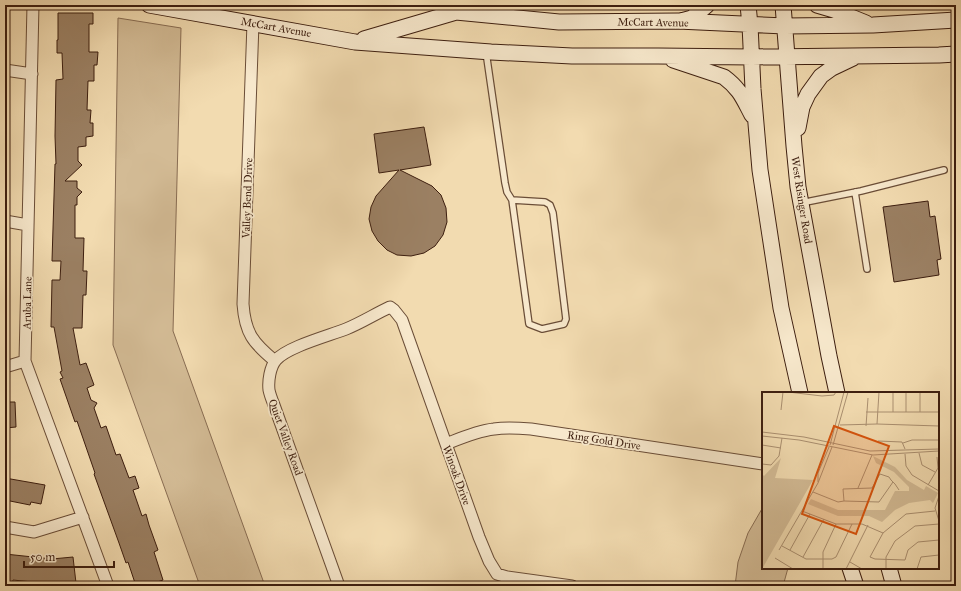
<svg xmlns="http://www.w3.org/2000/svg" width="961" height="591" font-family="'IM FELL Great Primer',serif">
	<rect width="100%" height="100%" fill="#f2dbb0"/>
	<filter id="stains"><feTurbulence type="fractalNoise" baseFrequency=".005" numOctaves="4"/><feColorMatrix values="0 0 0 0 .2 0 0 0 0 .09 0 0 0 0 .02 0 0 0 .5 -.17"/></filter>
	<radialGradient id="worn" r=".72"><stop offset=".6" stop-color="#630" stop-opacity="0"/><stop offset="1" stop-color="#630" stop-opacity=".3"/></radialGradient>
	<path fill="#d3bb95" stroke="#886c52" d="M 118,18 L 181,28 L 173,331 L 265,586 L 200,586 L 113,345 Z
		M 763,507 L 763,568 L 788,568 L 783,586 L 735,586 L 738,562 L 748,533 Z"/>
	<path fill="#9b8063" stroke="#3d1e0f" d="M 58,13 L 93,13 L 93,24 L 89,24 L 89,52 L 98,52 L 97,65 L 94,65 L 94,81 L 88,81 L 87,110 L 91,110 L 90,123 L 93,123 L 93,136 L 86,137 L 86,146 L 78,147 L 78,161 L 82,165 L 65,181 L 77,181 L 77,188 L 82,192 L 77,197 L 77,205 L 75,205 L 75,238 L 84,238 L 83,271 L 87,271 L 86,295 L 83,295 L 82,328 L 73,328 L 80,365 L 86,363 L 94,385 L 87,388 L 91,400 L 97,403 L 94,408 L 101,428 L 106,426 L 116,455 L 120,454 L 129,478 L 135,476 L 139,488 L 133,490 L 142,516 L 146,514 L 149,525 L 158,550 L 154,552 L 163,580 L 146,586 L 136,586 L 128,562 L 126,563 L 119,543 L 94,474 L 95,473 L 77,421 L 75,422 L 60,379 L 63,378 L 60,372 L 62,371 L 54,327 L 51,327 L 52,280 L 60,280 L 61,261 L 52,261 L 55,164 L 56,164 L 55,136 L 56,80 L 63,79 L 62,53 L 57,53 L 57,40 L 58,40 Z
		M 424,127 L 431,165 L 400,170 L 432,186 L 441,195 L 446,208 L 447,222 L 443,235 L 435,246 L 424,253 L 411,256 L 397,255 L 387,250 L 378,241 L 372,231 L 369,219 L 371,207 L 376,196 L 399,170 L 379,173 L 374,134 Z
		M 928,201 L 930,217 L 935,216 L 941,259 L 937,260 L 939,275 L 894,282 L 883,207 Z
		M 5,402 L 15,402 L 16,427 L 5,428 Z
		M 5,478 L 45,485 L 41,504 L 31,502 L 30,505 L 5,500 Z
		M 5,554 L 52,559 L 73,557 L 76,583 L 65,584 L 65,586 L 52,586 L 52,584 L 13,580 L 12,586 L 5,586 Z"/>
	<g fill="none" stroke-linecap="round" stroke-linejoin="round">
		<g stroke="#6a4d37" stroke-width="8">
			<path id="lane" d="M 486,52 L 505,183 L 507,192 L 512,200 L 545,202 L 550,205 L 553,213 L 566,319 L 564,324 L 542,329 L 529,324 L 512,200
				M 855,192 L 867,269
				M 801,203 L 861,191 L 944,170"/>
		</g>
		<g stroke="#6a4d37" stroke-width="13">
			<path id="street" d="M 33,5 L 25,361 L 108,586
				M 253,23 L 243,304 C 245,333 253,343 275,361
				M 5,70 L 32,74
				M 5,221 L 28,225
				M 5,367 L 25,361
				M 446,444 C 461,438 477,431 494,429 C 506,427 519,428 531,429 L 763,464
				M 5,527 L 34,532 L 83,517
				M 339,586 L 274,405 C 272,400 270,395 269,390 C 268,381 270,367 276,360 C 287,347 328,336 346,329 C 361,323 375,314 390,307 L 394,310 L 402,320 L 479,537 L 489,561 L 497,574 L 507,577 L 572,586"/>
		</g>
		<g stroke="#3d1e0f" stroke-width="17">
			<path id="secondary" d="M 149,5 L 355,42 L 491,52 L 572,56 L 658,56 L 752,57 L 939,55 L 956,54
				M 748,5 L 750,25 L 753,89 L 760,170 L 781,308 L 800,393
				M 783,5 L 794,146 L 798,187 L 829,356 L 837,393
				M 817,5 L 834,10 L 866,23
				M 681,21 L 692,18 L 707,5
				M 364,39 L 456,12 L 559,22 L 678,21 L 785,26 L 873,25 L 956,20
				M 673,60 L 724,77 C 740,89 743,98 752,115
				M 798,128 L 802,107 L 808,94 L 821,76 L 832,68 L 853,58
				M 850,568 L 856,586
				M 889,568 L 894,586"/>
		</g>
		<use href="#lane" stroke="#f7e8cc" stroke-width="5.5"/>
		<use href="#street" stroke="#f7e8cc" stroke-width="11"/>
		<use href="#secondary" stroke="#f7e8cc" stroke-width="15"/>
	</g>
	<g text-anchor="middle" stroke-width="3.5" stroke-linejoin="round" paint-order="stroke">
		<g font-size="11" fill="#3d1e0f" stroke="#f7e8cc">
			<text transform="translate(653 22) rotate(1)" y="4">McCart Avenue</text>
			<text transform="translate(276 27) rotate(10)" y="4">McCart Avenue</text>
			<text transform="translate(247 198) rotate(-88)" y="4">Valley Bend Drive</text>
			<text transform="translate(802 200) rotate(81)" y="4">West Risinger Road</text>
			<text transform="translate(27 303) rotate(-89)" y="4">Aruba Lane</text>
			<text transform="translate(286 437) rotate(70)" y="4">Quiet Valley Road</text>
			<text transform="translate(604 440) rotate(9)" y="4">Ring Gold Drive</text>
			<text transform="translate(457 475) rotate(70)" y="4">Winoak Drive</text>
		</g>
	</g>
	<g transform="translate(762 392)">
		<rect width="177" height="177" fill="#f2dbb0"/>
		<path d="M 111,64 L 133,75 L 145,88 L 162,98 L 164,94 L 176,101 L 171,111 L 168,108 L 147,111 L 133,118 L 120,130 L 107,124 L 76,124 L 46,112 L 49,107 L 76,118 L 123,118 L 133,99 L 147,99 L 147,95 L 132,80 L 114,71 ZM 19,66 L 13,86 L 51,88 L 0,177 L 0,82 L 2,84 Z" fill="#d3bb95"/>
		<path fill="none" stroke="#aa8f70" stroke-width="1" d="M 26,0 L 60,4 L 72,3 L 74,0M 131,0 L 131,20M 144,0 L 144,20M 158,0 L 158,20M 19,18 L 21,0M 104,20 L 177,20M 115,32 L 177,34M 78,33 L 115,32 L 117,0M 104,34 L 106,6M 0,40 L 42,45 L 108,59 L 177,57M 0,44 L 37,48 L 111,63 L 177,59M 116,49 L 140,50 L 143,57M 141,51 L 150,48 L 177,48M 0,53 L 19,56M 68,53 L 82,0M 71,53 L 86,0M 157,61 L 160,73 L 173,80M 143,62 L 144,74 L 150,83 L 177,99M 0,72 L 9,73 L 17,64 L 20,46M 56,90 L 56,81 L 67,55M 131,90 L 117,110 L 82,109 L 81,97 L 110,96 L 118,82 L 127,85 L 129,88 L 133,92 L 137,98M 166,93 L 176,76 L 175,65M 96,96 L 110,63M 51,100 L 76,110 L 82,109M 177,104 L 173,116 L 177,129M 40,119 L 74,132 L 100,132 L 121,141M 173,119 L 144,122 L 121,141 L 108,165 L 113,167 L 143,168 L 146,158 L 156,150 L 177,148M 20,154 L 44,167 L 70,167 L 74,165 L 90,132M 17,158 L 56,91 L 70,55M 28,158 L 48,122M 41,165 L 62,127M 13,166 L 31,177M 88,170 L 100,177M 61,177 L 61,160 L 74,132M 84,177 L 106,133M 124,177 L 124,165 L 133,149 L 153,134 L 177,132M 155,177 L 159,165 L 177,163"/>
		<path fill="#d7530c" fill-opacity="0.15" stroke="#d7530c" stroke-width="2" d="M 72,34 L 127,54 L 94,142 L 40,122 Z"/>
		<rect width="177" height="177" fill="none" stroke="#3d1e0f" stroke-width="2"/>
	</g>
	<rect width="961" height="591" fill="none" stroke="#f2dbb0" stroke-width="20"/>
	<rect x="6" y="6" width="949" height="579" fill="none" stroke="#3d1e0f" stroke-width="2"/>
	<rect x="10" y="10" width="941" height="571" fill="none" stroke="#3d1e0f"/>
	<path d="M24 561v6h90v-6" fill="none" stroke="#3d1e0f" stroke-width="2"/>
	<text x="30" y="561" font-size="12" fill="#3d1e0f" stroke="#f7e8cc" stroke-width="3" paint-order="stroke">50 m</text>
	<rect width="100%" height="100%" filter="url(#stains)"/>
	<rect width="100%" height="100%" fill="url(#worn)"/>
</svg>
